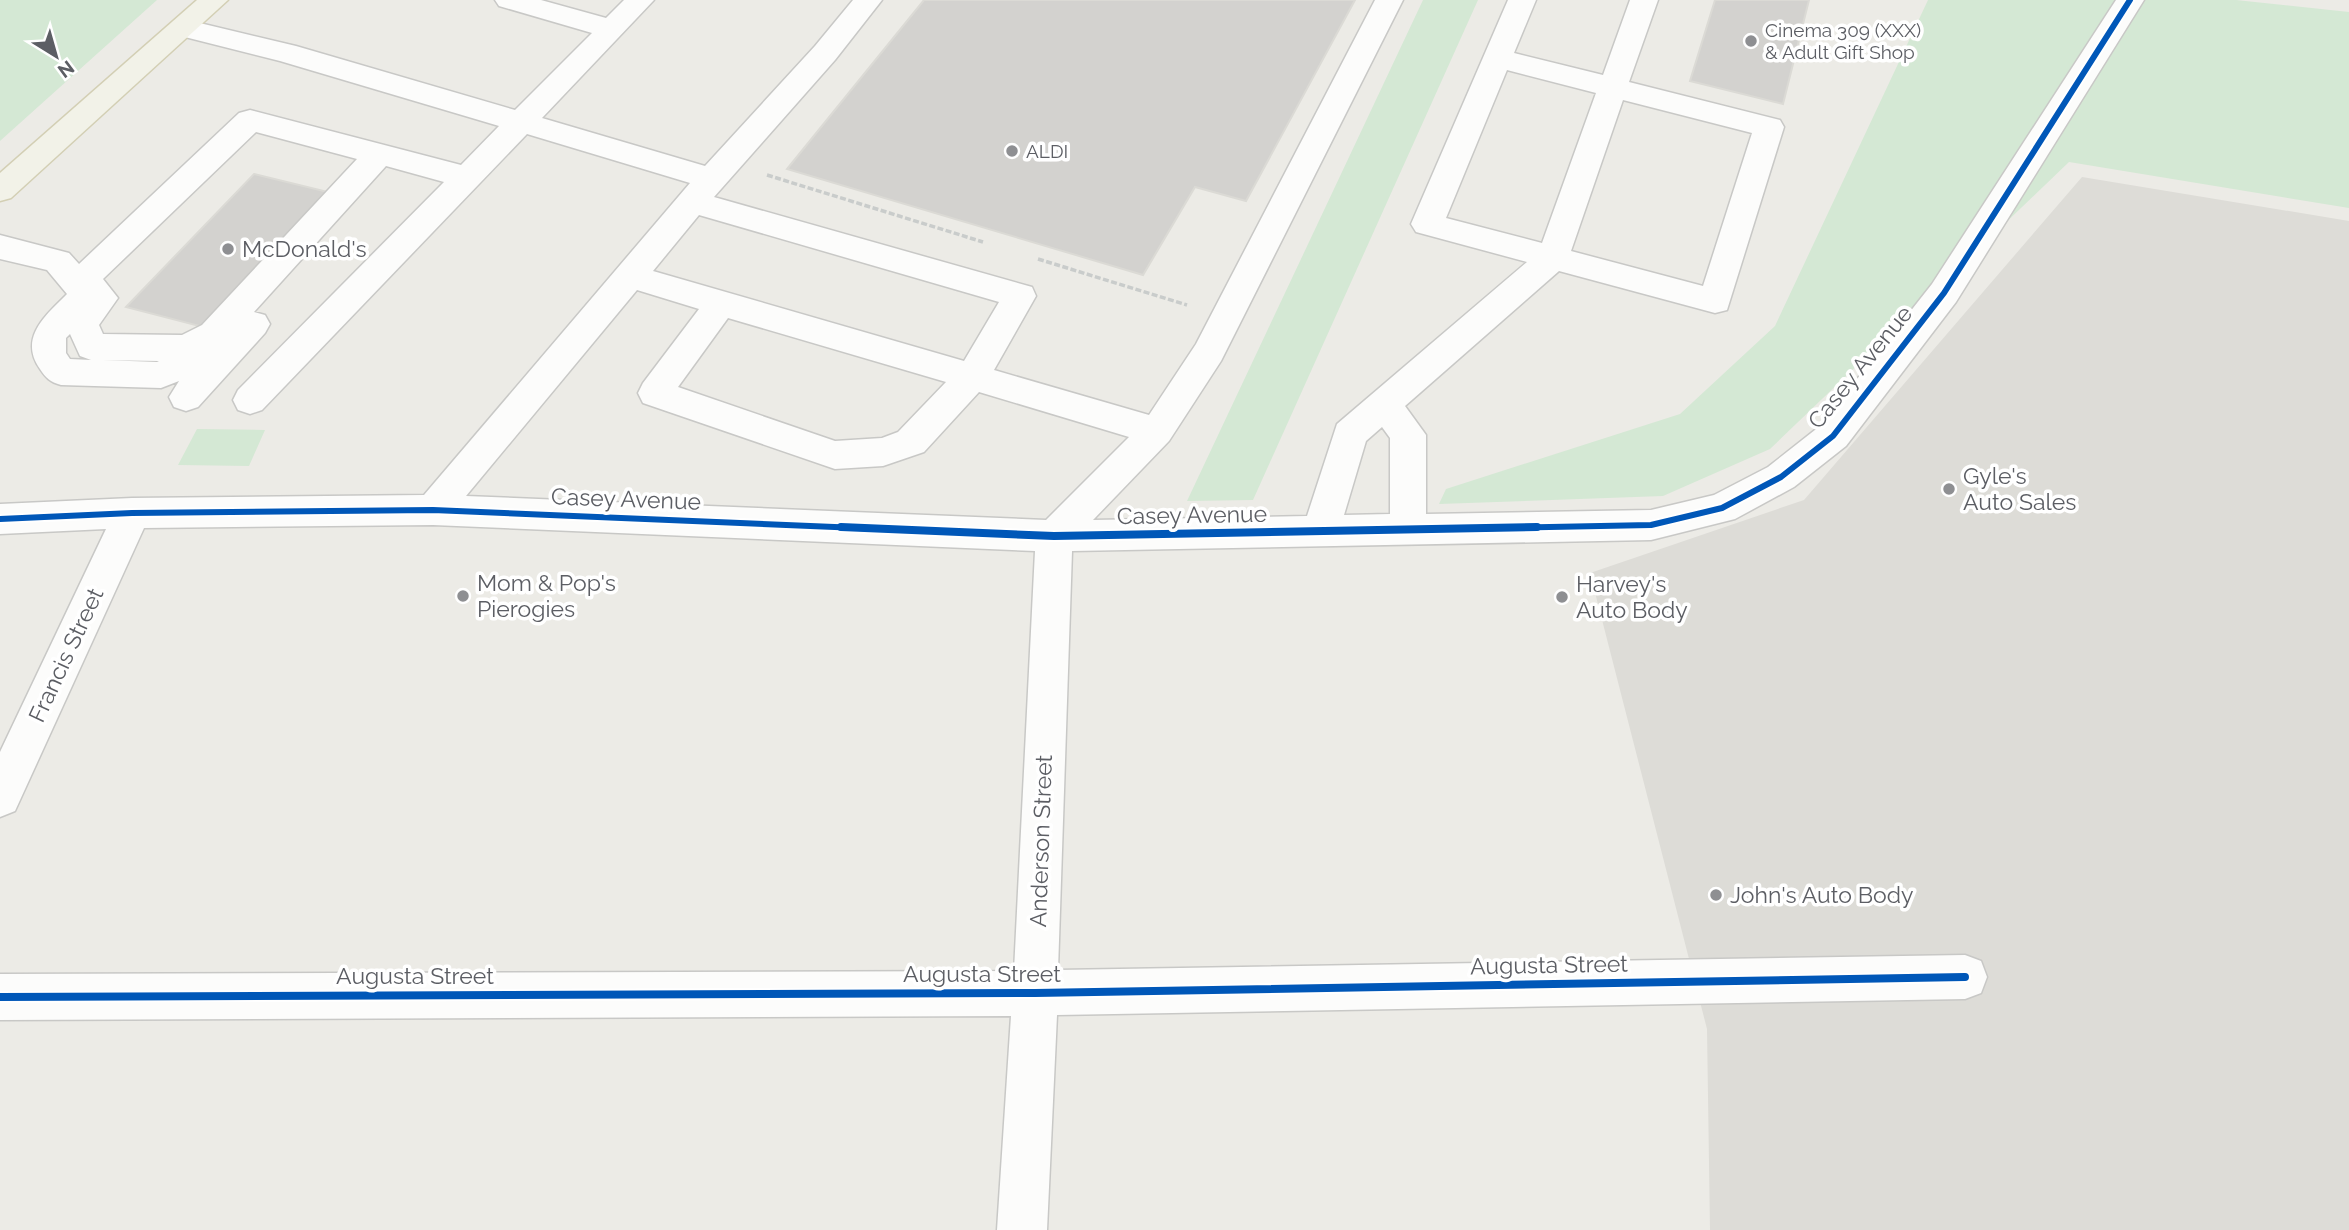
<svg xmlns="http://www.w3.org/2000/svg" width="2349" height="1230" font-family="Raleway,sans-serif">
	<rect width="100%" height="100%" fill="#ecebe6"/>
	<path fill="#dddcd7" d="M 2082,177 L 2349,221 L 2349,1230 L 1710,1230 L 1707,1029 L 1590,573 L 1804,500 Z"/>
	<path fill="#d4e8d4" d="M 0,0 L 157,0 L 0,141 Z
		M 1423,0 L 1478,0 L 1253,500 L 1187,501 Z
		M 1928,0 L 2236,0 L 2349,12 L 2349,208 L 2069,162 L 1770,449 L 1663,496 L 1439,504 L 1446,489 L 1680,414 L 1775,326 Z
		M 197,429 L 265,430 L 249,466 L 178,465 Z"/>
	<path fill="#d3d2cf" stroke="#dbdad5" stroke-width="2" d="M 924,0 L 1355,0 L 1246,201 L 1195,187 L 1143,275 L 787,169 Z
		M 1715,0 L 1809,0 L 1783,104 L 1690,81 Z
		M 254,174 L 328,192 L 203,327 L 126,307 Z"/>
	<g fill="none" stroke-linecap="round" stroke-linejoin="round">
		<g stroke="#c8c8c6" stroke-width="3">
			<path id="minor" d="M 495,0 L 541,0 L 606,18 L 624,0 L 654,0 L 542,118 L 705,166 L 815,46 L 853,0 L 882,0 L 835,60 L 714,197 L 1032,287 L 1036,296 L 994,370 L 1149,415 L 1196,344 L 1375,0 L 1403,0 L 1221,361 L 1169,441 L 1093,520 L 1307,516 L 1337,424 L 1527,262 L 1416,232 L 1411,224 L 1508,0 L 1536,0 L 1514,53 L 1603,75 L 1630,0 L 1658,0 L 1629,82 L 1780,120 L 1784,127 L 1727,310 L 1715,313 L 1559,271 L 1405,406 L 1426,435 L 1426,514 L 1651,510 L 1714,495 L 1768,467 L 1820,426 L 1932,284 L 2116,0 L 2144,0 L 1956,302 L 1846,446 L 1794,487 L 1735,519 L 1651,540 L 1072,551 L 1058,970 L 1965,955 L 1981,961 L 1987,977 L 1981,993 L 1965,999 L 1057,1015 L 1047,1230 L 997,1230 L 1011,1016 L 0,1020 L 0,974 L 1014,971 L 1035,551 L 433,525 L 144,528 L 15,811 L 0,817 L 0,752 L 106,529 L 0,534 L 0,504 L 132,498 L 424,495 L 690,183 L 527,134 L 262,410 L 250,414 L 238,410 L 233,400 L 238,390 L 444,182 L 386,166 L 254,312 L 265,315 L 270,324 L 265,333 L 198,407 L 186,411 L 174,407 L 169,397 L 179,381 L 161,388 L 61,385 C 50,382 46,378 40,369 C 18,338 46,315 67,294 L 47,270 L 0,259 L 0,235 L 69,253 L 79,264 L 239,113 L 250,110 L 461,165 L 499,126 L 280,61 L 173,34 L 169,28 L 173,22 L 183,19 L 296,46 L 515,110 L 592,33 L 499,6 ZM 1507,70 L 1596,93 L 1542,243 L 1446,218 ZM 1623,100 L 1752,133 L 1703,286 L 1571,251 ZM 256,132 L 357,159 L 202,325 L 182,335 L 103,334 L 99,325 L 118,298 L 103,279 ZM 699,215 L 999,302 L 964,361 L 653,271 ZM 637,290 L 699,309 L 643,383 L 638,393 L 643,403 L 835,469 L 883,466 L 924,452 L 979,392 L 1129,437 L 1046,520 L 466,496 ZM 728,318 L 946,382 L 898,432 L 882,438 L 835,441 L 678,387 ZM 70,334 L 80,356 L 91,360 L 70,359 L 66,353 L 66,338 ZM 102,360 L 159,361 L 157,362 ZM 1382,427 L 1390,438 L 1390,514 L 1344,515 L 1366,441 Z"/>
		</g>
		<g stroke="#d3cfb4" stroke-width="3">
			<path id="major" d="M 197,0 L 228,0 L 11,198 L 0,201 L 0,173 Z"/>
		</g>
		<path stroke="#c9cccb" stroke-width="3.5" stroke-dasharray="6 2.5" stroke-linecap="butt" d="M 767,175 L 983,242
			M 1038,259 L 1187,305"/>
		<use href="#minor" fill="#fcfcfb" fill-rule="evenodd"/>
		<use href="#major" fill="#f2f2e8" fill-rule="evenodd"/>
		<g stroke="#fff" stroke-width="10">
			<path id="cycleway-far1" d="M 0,519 L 132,513 L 433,510 L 883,529
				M 1442,529 L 1651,525 L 1722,508 L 1781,477 L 1833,436 L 1944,293 L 2130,0"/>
		</g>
		<g stroke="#fff" stroke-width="12">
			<path id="cycleway" d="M 841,527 L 1054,536 L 1537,527
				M 0,997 L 1035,993 L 1965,977"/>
		</g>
		<use href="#cycleway-far1" stroke="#0057b8" stroke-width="6"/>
		<use href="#cycleway" stroke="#0057b8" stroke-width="8"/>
	</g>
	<g fill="#8e8f92" stroke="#fff" stroke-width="2.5">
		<circle cx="1751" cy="41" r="7"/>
		<circle cx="1012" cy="151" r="7"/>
		<circle cx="228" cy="249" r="7"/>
		<circle cx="1949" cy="489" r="7"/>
		<circle cx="463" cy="596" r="7"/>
		<circle cx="1562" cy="597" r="7"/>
		<circle cx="1716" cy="895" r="7"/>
	</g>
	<g text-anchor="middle" stroke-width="7" stroke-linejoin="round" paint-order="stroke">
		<g font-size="19" fill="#5c5e64" stroke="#fff" text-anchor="start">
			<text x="1765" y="37">Cinema 309 (XXX)<tspan x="1765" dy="22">&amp; Adult Gift Shop</tspan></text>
			<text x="1026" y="158">ALDI</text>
		</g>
		<g font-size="23" fill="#5c5e64" stroke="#fff" text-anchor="start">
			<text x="242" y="257">McDonald's</text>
			<text x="1963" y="484">Gyle's<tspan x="1963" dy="26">Auto Sales</tspan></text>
			<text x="477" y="591">Mom &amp; Pop's<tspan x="477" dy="26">Pierogies</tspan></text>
			<text x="1576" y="592">Harvey's<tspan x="1576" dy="26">Auto Body</tspan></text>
			<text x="1730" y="903">John's Auto Body</text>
		</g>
		<g font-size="23" fill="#5c5e64" stroke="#fff">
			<text transform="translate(1860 367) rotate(-51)" y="8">Casey Avenue</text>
			<text transform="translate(626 499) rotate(2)" y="8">Casey Avenue</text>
			<text transform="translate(1192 515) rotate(-1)" y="8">Casey Avenue</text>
			<text transform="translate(66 655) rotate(-65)" y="8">Francis Street</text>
			<text transform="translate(1041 841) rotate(-88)" y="8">Anderson Street</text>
			<text transform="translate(1549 965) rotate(-1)" y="8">Augusta Street</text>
			<text x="982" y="982">Augusta Street</text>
			<text x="415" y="984">Augusta Street</text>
		</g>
	</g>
	<g transform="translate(56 56) rotate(143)" stroke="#ffffff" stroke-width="5" paint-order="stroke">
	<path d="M0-5L12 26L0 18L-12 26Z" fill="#5c5e64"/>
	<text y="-10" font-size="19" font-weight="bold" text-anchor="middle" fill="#5c5e64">N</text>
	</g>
</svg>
